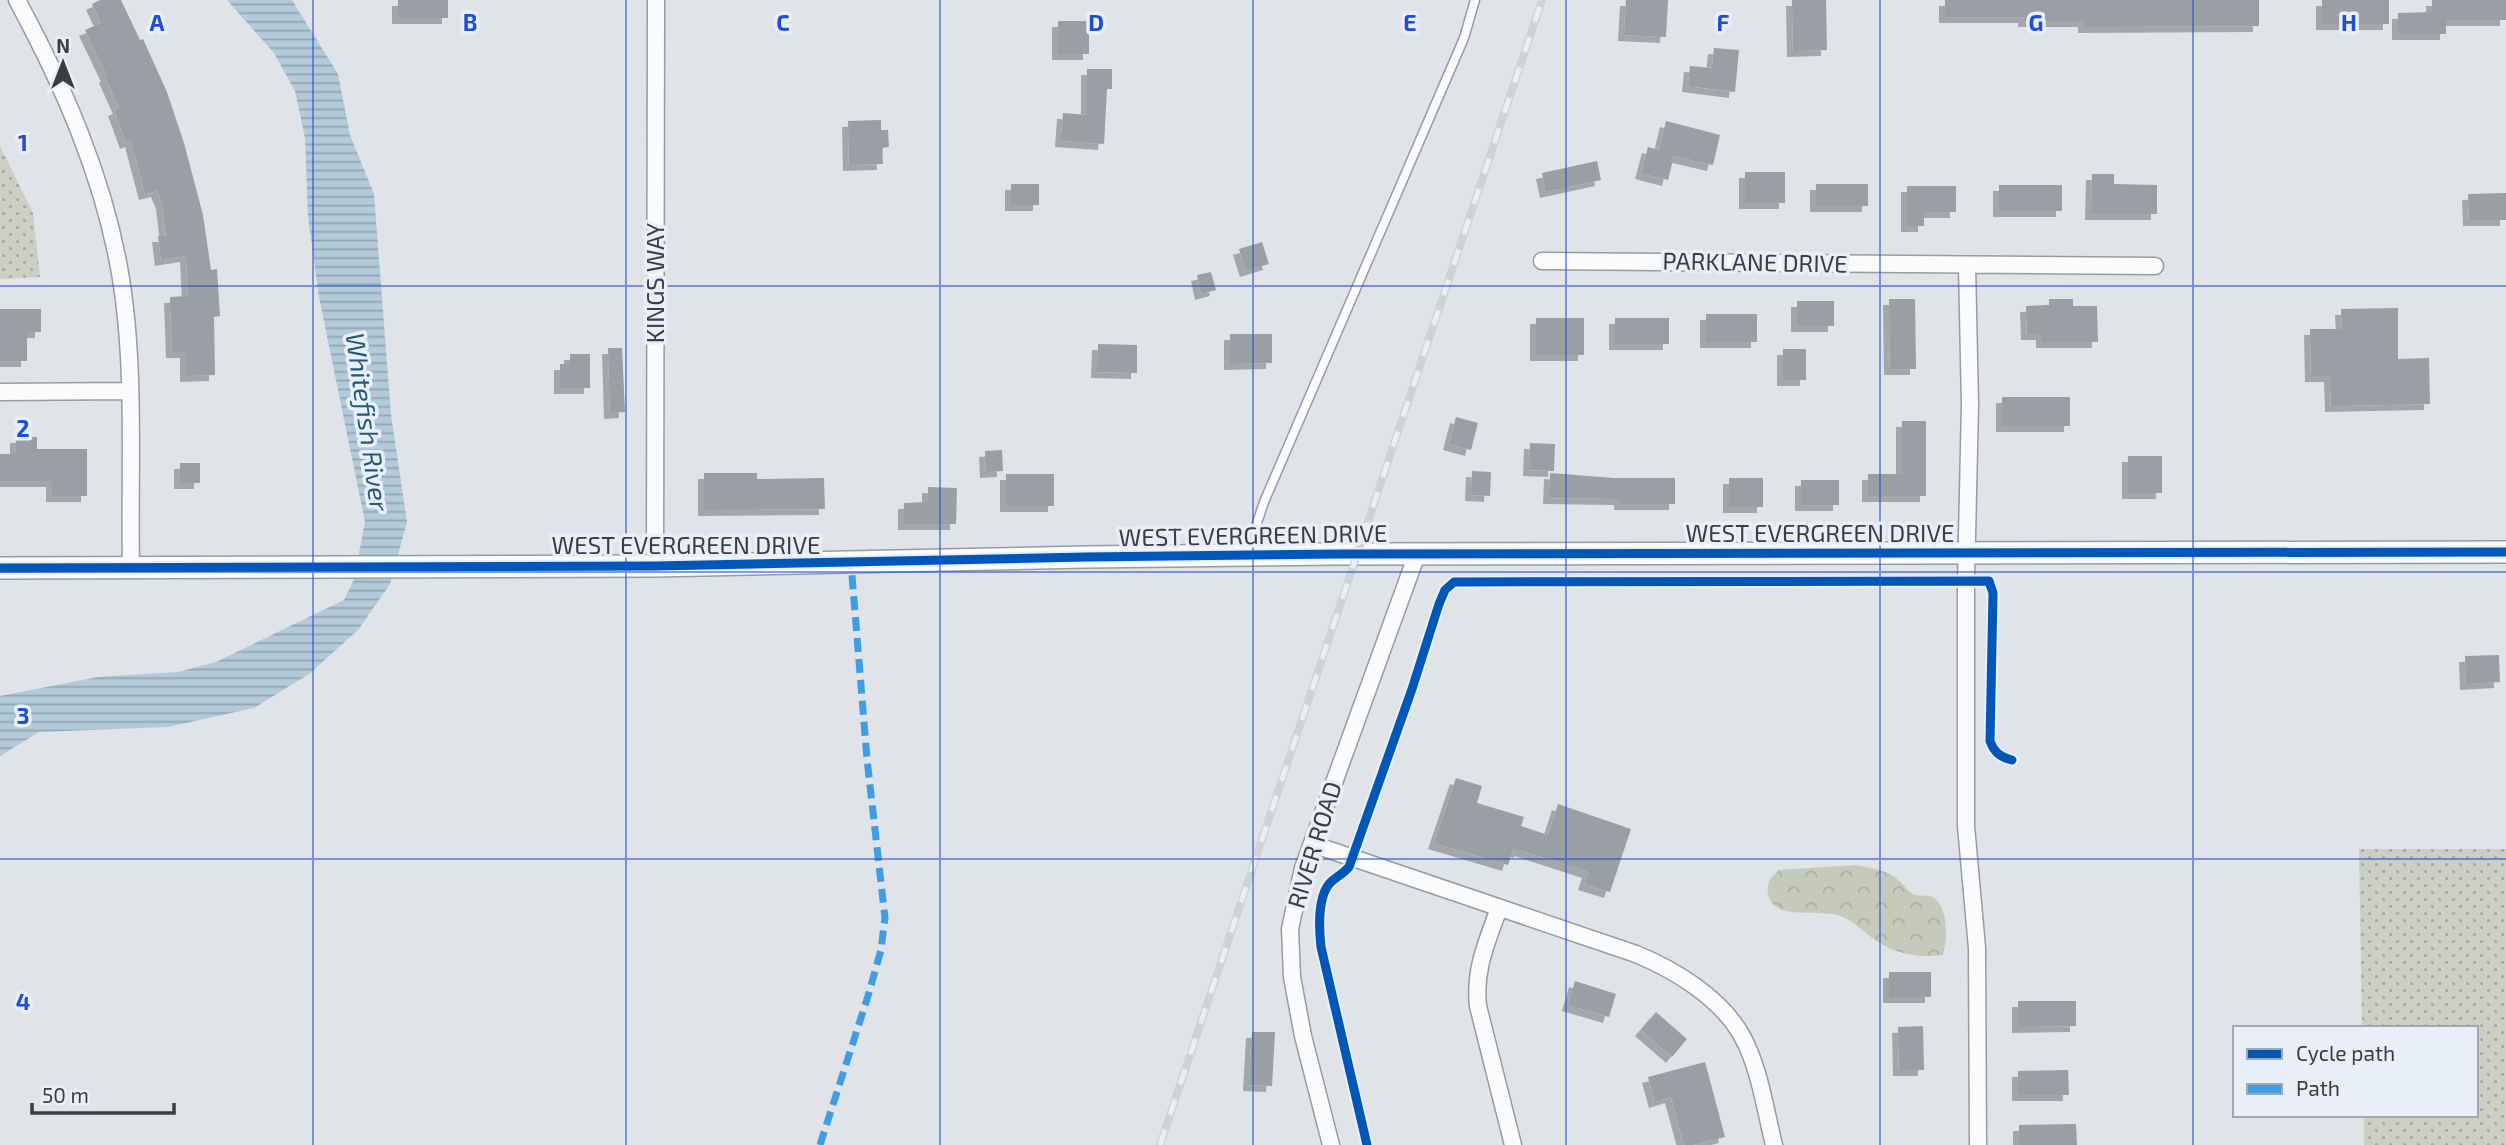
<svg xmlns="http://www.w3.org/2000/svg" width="2506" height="1145" font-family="'Exo 2',sans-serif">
	<defs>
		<pattern id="grass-dots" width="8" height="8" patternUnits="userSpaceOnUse" patternTransform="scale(1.75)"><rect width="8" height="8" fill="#cccfc3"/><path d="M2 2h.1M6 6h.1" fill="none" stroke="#a7a9a0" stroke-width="1.8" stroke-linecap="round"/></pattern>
		<pattern id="forest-crowns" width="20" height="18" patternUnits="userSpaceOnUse" patternTransform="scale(1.75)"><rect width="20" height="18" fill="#c6cabb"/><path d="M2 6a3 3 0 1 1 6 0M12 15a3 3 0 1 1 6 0" fill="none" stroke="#abaea2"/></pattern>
		<pattern id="water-rules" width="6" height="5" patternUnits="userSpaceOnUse" patternTransform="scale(1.75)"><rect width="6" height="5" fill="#b2cad9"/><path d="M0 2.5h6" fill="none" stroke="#92a5b2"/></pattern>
		<filter id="shadow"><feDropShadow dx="-6" dy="6" stdDeviation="0" flood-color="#0004"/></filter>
	</defs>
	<rect width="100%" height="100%" fill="#e0e3e8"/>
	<path fill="url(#grass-dots)" d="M 0,146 L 33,213 L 40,277 L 0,279 Z
		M 2359,849 L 2506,849 L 2506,1145 L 2364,1145 L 2364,1115 L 2476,1115 L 2476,1028 L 2362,1028 Z"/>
	<path fill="url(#forest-crowns)" d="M 1856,865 C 1869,868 1888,870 1897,879 C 1903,883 1907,891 1913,894 C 1920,897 1928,894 1934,898 C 1949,908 1947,941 1943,955 C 1916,958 1893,954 1871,937 C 1861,929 1852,920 1840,916 C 1818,908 1773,922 1768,894 C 1766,883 1771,877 1779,870 Z"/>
	<path fill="url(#water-rules)" d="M 227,0 L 292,0 L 338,74 L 350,135 L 374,194 L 391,415 L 407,522 L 390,584 L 358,630 L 309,674 L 254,708 L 168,727 L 39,732 L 0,756 L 0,696 L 98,677 L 178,672 L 216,662 L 344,600 L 354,579 L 365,522 L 319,297 L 308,217 L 305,138 L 295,91 L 274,53 Z"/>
	<path fill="#9a9ea5" filter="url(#shadow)" d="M 100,0 L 121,0 L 140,40 L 143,39 L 167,92 L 184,143 L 203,215 L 211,270 L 217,269 L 220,316 L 214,317 L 215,375 L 186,376 L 186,352 L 172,352 L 170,297 L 188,296 L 186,256 L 161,260 L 158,236 L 166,236 L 162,203 L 157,191 L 145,194 L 131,141 L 126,143 L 114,110 L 119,108 L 105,77 L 107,76 L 85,30 L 101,23 L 92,4 Z
		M 398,0 L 448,0 L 448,18 L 398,18 Z
		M 1626,0 L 1668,0 L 1666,37 L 1624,35 Z
		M 1792,0 L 1826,0 L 1827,50 L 1793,51 Z
		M 1945,0 L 2259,0 L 2259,26 L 2084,27 L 2084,21 L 2024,21 L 2024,17 L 1945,17 Z
		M 2322,0 L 2389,0 L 2389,24 L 2322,24 Z
		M 2432,0 L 2506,0 L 2506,20 L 2446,20 L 2446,34 L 2398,34 L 2398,13 L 2432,12 Z
		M 1058,21 L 1089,21 L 1089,54 L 1058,54 Z
		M 1714,48 L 1739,50 L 1735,92 L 1688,86 L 1690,66 L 1712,68 Z
		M 1087,69 L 1112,69 L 1112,89 L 1107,89 L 1104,144 L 1061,141 L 1063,113 L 1087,115 Z
		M 881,120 L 881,130 L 888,130 L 889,147 L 882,148 L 883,164 L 849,165 L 848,121 Z
		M 1666,121 L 1720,135 L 1713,165 L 1674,156 L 1668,180 L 1641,173 L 1648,147 L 1659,150 Z
		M 1597,161 L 1601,180 L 1546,192 L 1542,173 Z
		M 1745,172 L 1785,172 L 1785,203 L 1745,203 Z
		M 2092,174 L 2114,174 L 2114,184 L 2157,185 L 2157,214 L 2091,214 Z
		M 1011,184 L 1039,184 L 1039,205 L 1011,205 Z
		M 1816,184 L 1868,184 L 1868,206 L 1816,206 Z
		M 1999,185 L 2062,185 L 2062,211 L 1999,211 Z
		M 1907,186 L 1956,186 L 1956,212 L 1924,212 L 1924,226 L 1907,226 Z
		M 2506,193 L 2506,220 L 2469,220 L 2468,194 Z
		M 1262,242 L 1269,264 L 1246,271 L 1239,249 Z
		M 1211,272 L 1216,290 L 1201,294 L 1197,275 Z
		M 1889,299 L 1915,299 L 1916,369 L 1890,369 Z
		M 2049,299 L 2073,299 L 2073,306 L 2097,306 L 2098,342 L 2042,342 L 2042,334 L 2027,334 L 2026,306 L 2049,305 Z
		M 1797,301 L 1834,301 L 1834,326 L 1797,326 Z
		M 2398,308 L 2398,359 L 2429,358 L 2430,404 L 2331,406 L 2330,376 L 2311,376 L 2310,329 L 2342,329 L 2341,309 Z
		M 0,309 L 41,309 L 41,332 L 27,332 L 27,361 L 0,361 Z
		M 1706,314 L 1757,314 L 1757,342 L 1706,342 Z
		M 1536,318 L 1584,318 L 1584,355 L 1536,355 Z
		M 1615,318 L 1669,318 L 1669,344 L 1615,344 Z
		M 1230,334 L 1272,334 L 1272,363 L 1230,364 Z
		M 1098,344 L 1137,345 L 1137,373 L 1097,372 Z
		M 608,348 L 622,348 L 625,412 L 610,413 Z
		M 1783,349 L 1806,349 L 1806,380 L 1783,380 Z
		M 570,354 L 590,354 L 590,388 L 560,388 L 560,364 L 570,364 Z
		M 2002,397 L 2070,397 L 2070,426 L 2002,426 Z
		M 1456,417 L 1478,423 L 1471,450 L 1449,444 Z
		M 1902,421 L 1926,421 L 1926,496 L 1868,496 L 1868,474 L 1902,474 Z
		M 16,437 L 37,437 L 37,449 L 87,449 L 87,496 L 52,496 L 52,481 L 0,481 L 0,454 L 16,454 Z
		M 1530,443 L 1555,444 L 1554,471 L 1529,470 Z
		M 1002,450 L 1003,471 L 986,472 L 985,451 Z
		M 2128,456 L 2162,456 L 2162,493 L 2128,493 Z
		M 180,463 L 200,463 L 200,483 L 180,483 Z
		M 1472,471 L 1491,472 L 1490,496 L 1471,495 Z
		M 704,473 L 757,473 L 757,479 L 824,478 L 825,509 L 704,510 Z
		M 1550,473 L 1614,478 L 1675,478 L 1675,504 L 1620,504 L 1620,499 L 1549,498 Z
		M 1006,474 L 1054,474 L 1054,506 L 1006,506 Z
		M 1729,478 L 1763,478 L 1763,507 L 1729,507 Z
		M 1801,480 L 1839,480 L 1839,505 L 1801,505 Z
		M 928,487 L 957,488 L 956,524 L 904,524 L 904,503 L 928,502 Z
		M 2499,655 L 2500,682 L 2466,684 L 2465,656 Z
		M 1456,778 L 1482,786 L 1477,803 L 1524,817 L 1521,826 L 1548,835 L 1558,804 L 1631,829 L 1610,892 L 1584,884 L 1588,872 L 1520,850 L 1520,852 L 1513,850 L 1508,865 L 1434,843 Z
		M 1889,972 L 1931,972 L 1931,997 L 1889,997 Z
		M 1575,981 L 1616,994 L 1609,1017 L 1568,1005 Z
		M 2018,1001 L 2076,1001 L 2076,1026 L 2018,1027 Z
		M 1656,1012 L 1687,1039 L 1672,1057 L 1641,1030 Z
		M 1923,1026 L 1924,1070 L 1899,1070 L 1898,1027 Z
		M 1252,1032 L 1275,1032 L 1272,1086 L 1249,1085 Z
		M 1705,1062 L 1725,1137 L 1693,1145 L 1684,1145 L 1671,1097 L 1655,1102 L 1648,1077 Z
		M 2068,1070 L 2069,1095 L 2018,1095 L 2018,1071 Z
		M 2076,1124 L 2077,1145 L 2019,1145 L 2019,1125 Z"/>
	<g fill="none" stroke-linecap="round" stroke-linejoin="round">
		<g stroke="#999b9f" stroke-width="11">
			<path id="lane" d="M 1255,555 L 1256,526 L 1264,502 L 1464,38 L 1475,0"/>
		</g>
		<g stroke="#999b9f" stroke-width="19">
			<path id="street" d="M 17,0 C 64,87 105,180 121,279 C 136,372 129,473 131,567
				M 1542,261 L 2155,266
				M 1967,265 L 1970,405 L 1966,580 L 1966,826 L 1977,948 L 1978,1145
				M 0,392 L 129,391
				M 655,566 L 656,0
				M 1312,844 L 1636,954 C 1675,970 1721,998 1742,1036 C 1760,1069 1765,1109 1774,1145
				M 1499,908 C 1487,942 1474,969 1478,1006 L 1513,1145
				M 1331,1145 L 1303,1036 L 1292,977 L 1290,929 L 1303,868 L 1417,554"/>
		</g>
		<g stroke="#999b9f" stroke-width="24">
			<path id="secondary" d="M 0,568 L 655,566 L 1086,557 L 1338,554 L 2506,552"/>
		</g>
		<use href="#lane" stroke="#fafbfc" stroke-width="8"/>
		<use href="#street" stroke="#fafbfc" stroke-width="16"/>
		<use href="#secondary" stroke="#fafbfc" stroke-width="21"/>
		<g stroke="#d1d2d4" stroke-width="8">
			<path id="rail" d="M 1160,1145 L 1542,0"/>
		</g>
		<use href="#rail" stroke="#e9eff9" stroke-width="5" stroke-dasharray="16" stroke-linecap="butt"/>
		<path stroke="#3f9ee3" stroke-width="7" stroke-dasharray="14 7" stroke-linecap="butt" d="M 820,1145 L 868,996 L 881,950 L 885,918 L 867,759 L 851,563"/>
		<g stroke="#e9eff9" stroke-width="13">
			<path id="cycleway" d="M 0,568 L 655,566 L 1086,557 L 1338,554 L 2506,552
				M 1367,1145 L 1321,947 C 1319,929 1317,894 1332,881 C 1338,876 1344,873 1349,867 L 1412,689 L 1439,604 L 1445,590 L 1454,582 L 1989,581 L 1993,593 L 1990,741 C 1994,752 2000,757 2012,760"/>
		</g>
		<use href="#cycleway" stroke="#0057b8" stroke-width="9"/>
	</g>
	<path fill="none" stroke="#1d4ed8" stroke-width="2" stroke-opacity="0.55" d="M 313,0 L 313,1145M 626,0 L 626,1145M 940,0 L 940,1145M 1253,0 L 1253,1145M 1566,0 L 1566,1145M 1880,0 L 1880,1145M 2193,0 L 2193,1145M 0,286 L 2506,286M 0,572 L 2506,572M 0,859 L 2506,859"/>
	<g text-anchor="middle" stroke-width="7" stroke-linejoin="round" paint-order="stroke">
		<g font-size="24" fill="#3b3d41" stroke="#e9eff9">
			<text transform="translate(1755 263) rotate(1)" y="8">PARKLANE DRIVE</text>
			<text transform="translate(656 283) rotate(-90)" y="8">KINGS WAY</text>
			<text x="1820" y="542">WEST EVERGREEN DRIVE</text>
			<text transform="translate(1253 536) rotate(-1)" y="8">WEST EVERGREEN DRIVE</text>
			<text x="686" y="554">WEST EVERGREEN DRIVE</text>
			<text transform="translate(1315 845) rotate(-73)" y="8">RIVER ROAD</text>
		</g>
		<g font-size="26" font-style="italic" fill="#225a75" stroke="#e9eff9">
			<text transform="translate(367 422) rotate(82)" y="9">Whitefish River</text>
		</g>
	</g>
	<g font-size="23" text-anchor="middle" font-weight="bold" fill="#1d4ed8" stroke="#e9eff9" stroke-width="7" stroke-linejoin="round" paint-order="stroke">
		<text x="157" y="31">A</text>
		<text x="470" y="31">B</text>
		<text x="783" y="31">C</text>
		<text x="1096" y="31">D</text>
		<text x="1410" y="31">E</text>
		<text x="1723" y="31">F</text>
		<text x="2036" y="31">G</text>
		<text x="2349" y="31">H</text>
		<text x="23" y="151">1</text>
		<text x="23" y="437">2</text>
		<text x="23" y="724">3</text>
		<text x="23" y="1010">4</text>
	</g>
	<rect x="2233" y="1026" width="245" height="91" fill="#e9eff9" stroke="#a3a8af" stroke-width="2"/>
	<rect x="2247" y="1049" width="35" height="10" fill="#0057b8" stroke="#a3a8af" stroke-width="2"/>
	<text x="2296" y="1061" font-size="21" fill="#3b3d41">Cycle path</text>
	<rect x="2247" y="1084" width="35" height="10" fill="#3f9ee3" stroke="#a3a8af" stroke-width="2"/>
	<text x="2296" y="1096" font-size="21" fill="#3b3d41">Path</text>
	<g transform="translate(63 63)" stroke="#e9eff9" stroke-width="5" paint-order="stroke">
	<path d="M0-5L12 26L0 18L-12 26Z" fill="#3b3d41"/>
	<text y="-10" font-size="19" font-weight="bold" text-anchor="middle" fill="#3b3d41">N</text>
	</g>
	<path d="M32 1103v10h142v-10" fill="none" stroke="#3b3d41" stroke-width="3.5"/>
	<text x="42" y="1103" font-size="21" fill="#3b3d41" stroke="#e9eff9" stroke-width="5" paint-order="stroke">50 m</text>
</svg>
